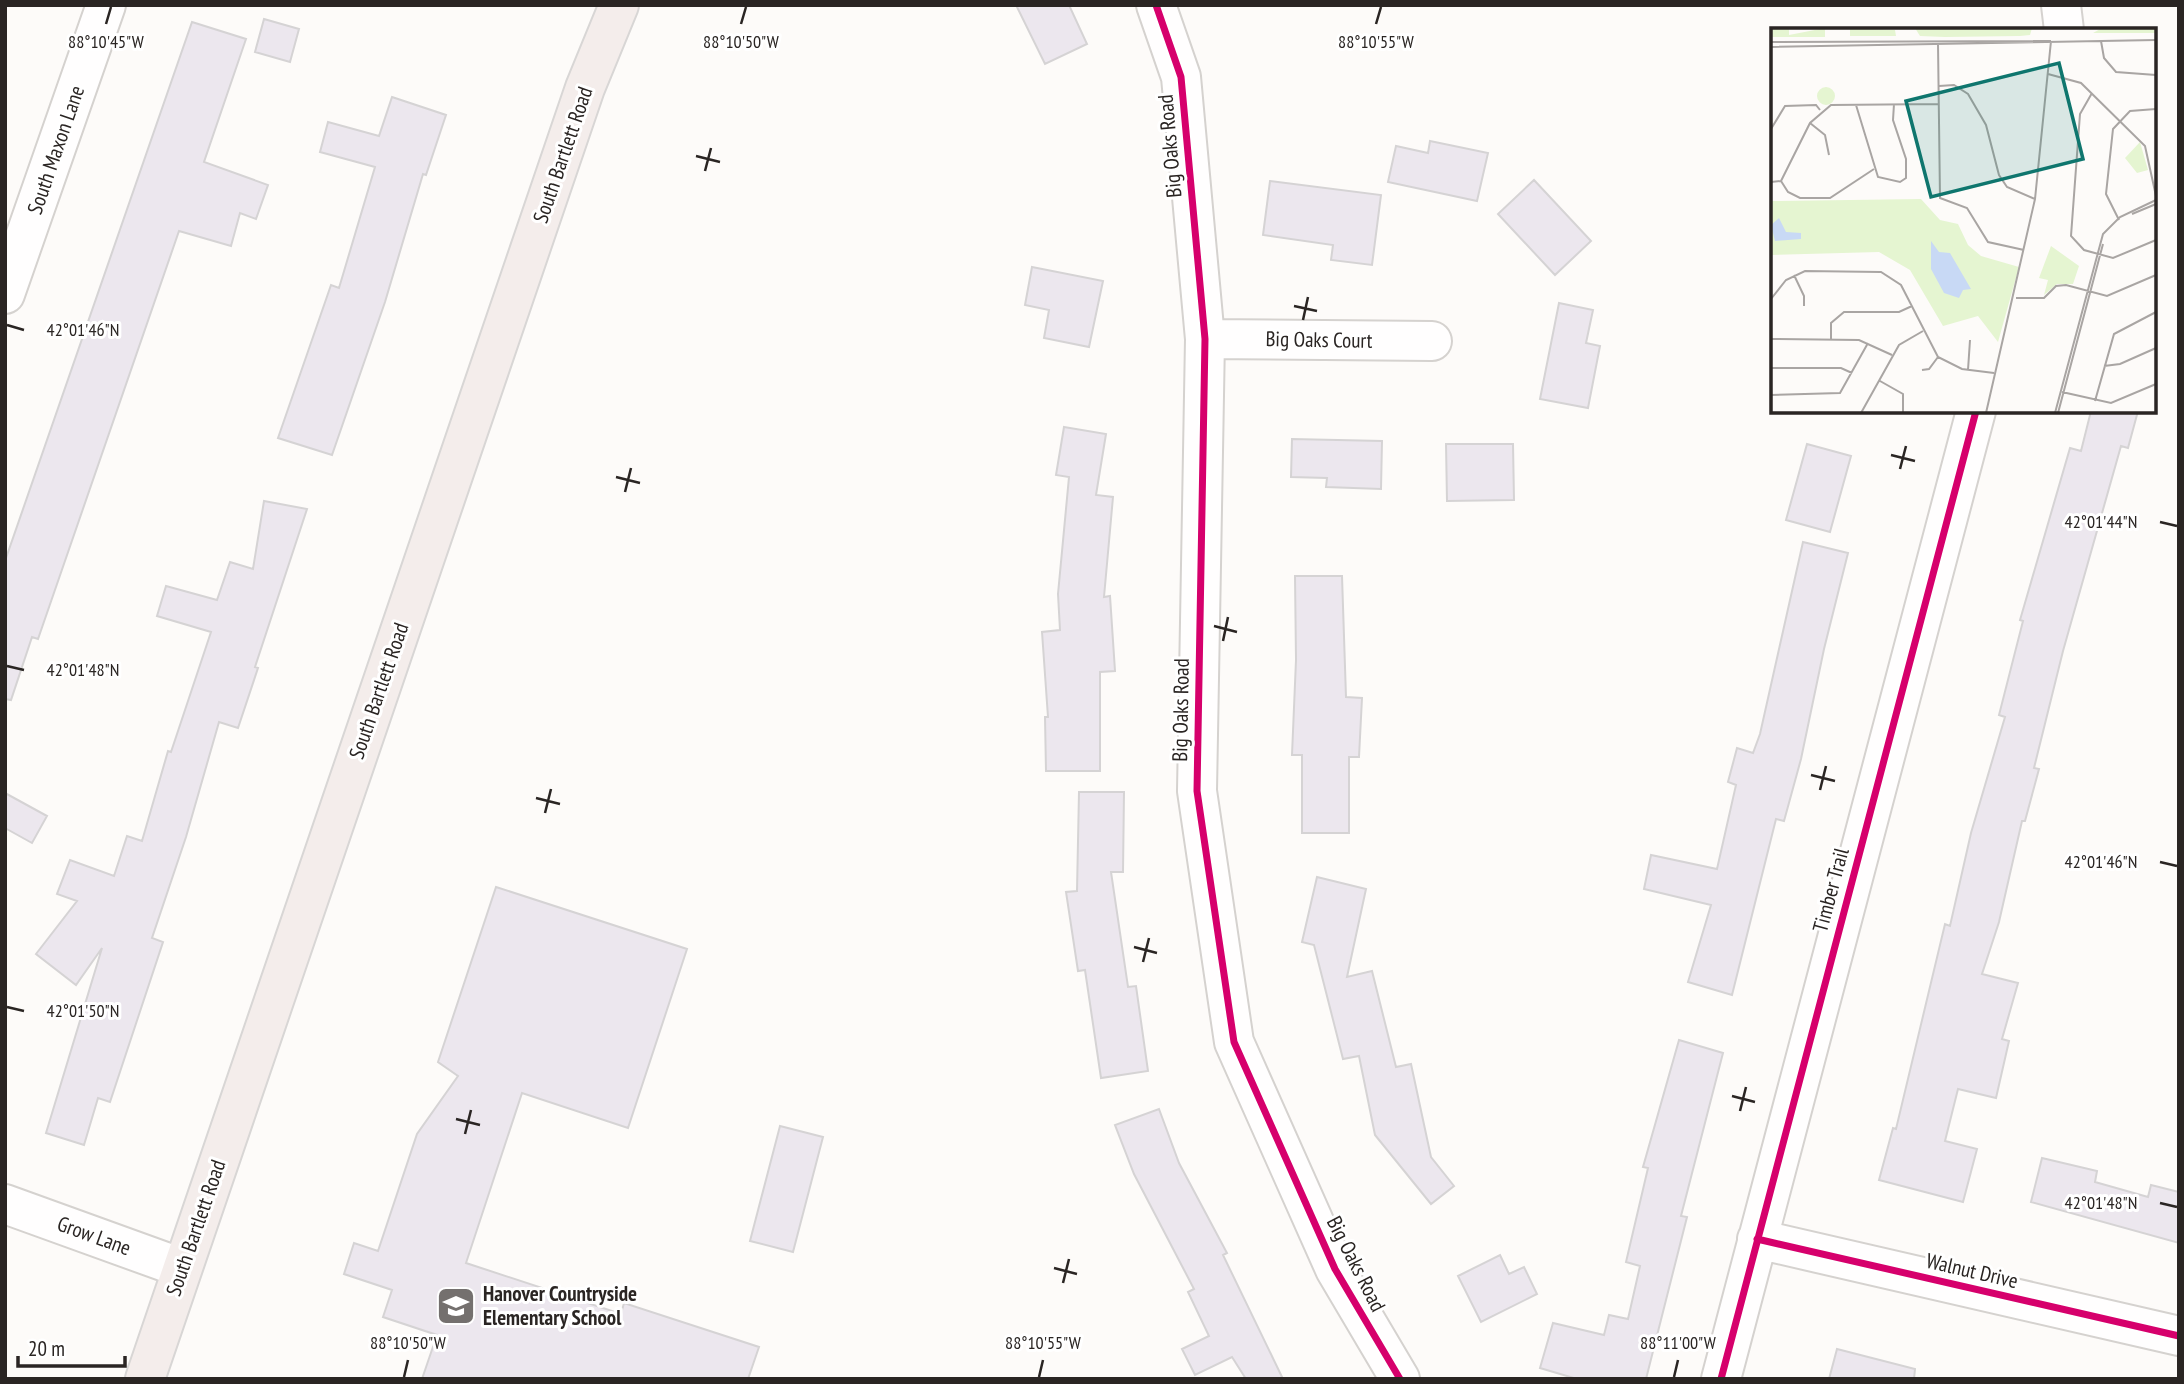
<svg xmlns="http://www.w3.org/2000/svg" width="2184" height="1384" font-family="'PT Sans Narrow',sans-serif">
	<rect width="100%" height="100%" fill="#fdfbf9"/>
	<path fill="#ece7ee" stroke="#d5d3d4" stroke-width="2" d="M 1016,5 L 1069,5 L 1087,44 L 1045,64 Z
		M 264,19 L 299,29 L 290,62 L 255,52 Z
		M 192,22 L 246,39 L 204,162 L 268,185 L 256,219 L 240,213 L 231,246 L 179,231 L 38,639 L 32,637 L 11,700 L 5,699 L 5,561 Z
		M 392,97 L 446,115 L 426,175 L 423,174 L 385,302 L 332,455 L 278,438 L 331,285 L 339,288 L 375,167 L 320,152 L 328,122 L 379,136 Z
		M 1430,141 L 1488,153 L 1477,201 L 1388,182 L 1396,146 L 1428,153 Z
		M 1534,180 L 1591,241 L 1555,275 L 1498,214 Z
		M 1270,181 L 1381,195 L 1372,265 L 1331,260 L 1333,245 L 1263,235 Z
		M 1032,267 L 1103,281 L 1089,347 L 1044,338 L 1049,310 L 1025,305 Z
		M 1559,303 L 1593,310 L 1586,343 L 1600,346 L 1588,408 L 1540,399 Z
		M 2091,411 L 2138,411 L 2128,448 L 2121,446 L 2063,651 L 2034,768 L 2039,769 L 2025,821 L 2022,821 L 1999,922 L 1982,974 L 2018,983 L 2002,1039 L 2009,1041 L 1996,1098 L 1958,1089 L 1945,1141 L 1977,1149 L 1963,1202 L 1879,1180 L 1893,1128 L 1896,1129 L 1945,924 L 1950,926 L 1971,833 L 2005,717 L 1999,715 L 2023,621 L 2020,620 L 2070,448 L 2081,451 Z
		M 1064,427 L 1106,434 L 1096,495 L 1113,497 L 1104,597 L 1110,596 L 1115,671 L 1100,672 L 1100,771 L 1046,771 L 1045,717 L 1048,717 L 1042,632 L 1060,630 L 1058,594 L 1069,477 L 1056,475 Z
		M 1292,439 L 1382,441 L 1381,489 L 1326,487 L 1327,478 L 1291,477 Z
		M 1446,444 L 1513,444 L 1514,500 L 1447,501 Z
		M 1807,444 L 1851,456 L 1830,532 L 1786,520 Z
		M 264,501 L 307,509 L 255,667 L 258,668 L 238,728 L 219,722 L 186,837 L 152,938 L 163,942 L 110,1102 L 98,1098 L 84,1145 L 46,1133 L 102,948 L 76,985 L 36,954 L 77,901 L 57,894 L 70,860 L 114,876 L 127,836 L 142,841 L 168,751 L 171,752 L 211,632 L 157,616 L 166,586 L 217,600 L 230,562 L 253,569 Z
		M 1803,542 L 1848,553 L 1824,649 L 1801,759 L 1784,821 L 1776,819 L 1732,995 L 1688,982 L 1711,905 L 1644,889 L 1651,855 L 1717,869 L 1736,785 L 1728,782 L 1737,748 L 1753,753 L 1760,734 Z
		M 1295,576 L 1342,576 L 1346,697 L 1362,698 L 1359,757 L 1349,757 L 1349,833 L 1302,833 L 1302,755 L 1292,755 L 1296,660 Z
		M 1079,792 L 1124,792 L 1123,872 L 1111,872 L 1128,987 L 1136,986 L 1148,1071 L 1101,1078 L 1085,970 L 1078,971 L 1066,892 L 1077,891 Z
		M 5,793 L 47,816 L 32,843 L 5,828 Z
		M 1317,877 L 1366,889 L 1347,977 L 1372,971 L 1396,1067 L 1411,1064 L 1431,1157 L 1454,1186 L 1431,1204 L 1375,1135 L 1359,1056 L 1343,1059 L 1314,945 L 1302,942 Z
		M 496,887 L 687,949 L 628,1128 L 522,1093 L 466,1263 L 621,1314 L 624,1303 L 759,1347 L 748,1379 L 422,1379 L 437,1335 L 383,1317 L 392,1290 L 344,1274 L 354,1243 L 378,1251 L 417,1134 L 458,1076 L 438,1062 Z
		M 1679,1040 L 1723,1053 L 1681,1216 L 1687,1217 L 1646,1379 L 1577,1379 L 1540,1368 L 1553,1323 L 1604,1335 L 1609,1315 L 1628,1319 L 1640,1266 L 1626,1262 L 1648,1168 L 1643,1167 Z
		M 1159,1109 L 1179,1163 L 1227,1253 L 1223,1255 L 1283,1379 L 1246,1379 L 1232,1357 L 1195,1375 L 1182,1349 L 1209,1336 L 1188,1292 L 1194,1289 L 1134,1174 L 1115,1125 Z
		M 780,1126 L 823,1137 L 793,1252 L 750,1241 Z
		M 2042,1158 L 2097,1171 L 2095,1182 L 2148,1197 L 2151,1185 L 2179,1192 L 2179,1243 L 2031,1202 Z
		M 1500,1255 L 1509,1274 L 1524,1267 L 1537,1294 L 1481,1322 L 1458,1276 Z
		M 1837,1349 L 1915,1369 L 1914,1379 L 1829,1379 Z"/>
	<g fill="none" stroke-linecap="round" stroke-linejoin="round">
		<g stroke="#d5d2cf" stroke-width="42">
			<path id="minor" d="M 1156,5 L 1181,77 L 1205,339 L 1197,791 L 1234,1042 L 1335,1269 L 1400,1379
				M 2061,5 L 2064,30
				M 5,294 L 106,5
				M 1205,339 L 1432,341
				M 5,1204 L 182,1268
				M 1757,1239 L 2179,1336
				M 1721,1379 L 1976,411"/>
		</g>
		<g stroke="#d8d6d5" stroke-width="42">
			<path id="major" d="M 145,1379 L 585,88 L 619,5"/>
		</g>
		<use href="#minor" stroke="#fffefe" stroke-width="38"/>
		<use href="#major" stroke="#f4edeb" stroke-width="38"/>
		<g stroke="#fff" stroke-width="11">
			<path id="cycleway" d="M 1156,5 L 1181,77 L 1205,339 L 1197,791 L 1234,1042 L 1335,1269 L 1400,1379
				M 1757,1239 L 2179,1336
				M 1721,1379 L 1976,411"/>
		</g>
		<use href="#cycleway" stroke="#d6006c" stroke-width="7"/>
	</g>
	<path fill="none" stroke="#2a2523" stroke-width="2.5" d="M 106,24 L 111,7M 741,24 L 746,7M 1376,24 L 1381,7M 696,156 L 720,162M 705,171 L 711,148M 1294,306 L 1317,311M 1303,320 L 1308,297M 7,325 L 24,330M 1891,455 L 1915,461M 1900,469 L 1906,446M 616,477 L 640,483M 625,492 L 631,468M 2160,522 L 2177,526M 1214,626 L 1237,632M 1223,641 L 1228,617M 7,666 L 24,670M 1811,775 L 1835,781M 1820,790 L 1826,766M 536,798 L 560,804M 545,813 L 551,789M 2160,862 L 2177,866M 1134,947 L 1157,953M 1143,962 L 1149,938M 7,1007 L 24,1011M 1732,1096 L 1755,1102M 1740,1111 L 1746,1087M 456,1119 L 480,1125M 465,1134 L 471,1110M 2160,1203 L 2177,1207M 1054,1268 L 1077,1274M 1063,1283 L 1069,1259M 404,1377 L 408,1360M 1039,1377 L 1043,1360M 1674,1377 L 1678,1360"/>
	<defs>
		<g id="school-square" transform="scale(2.0125)"><rect x="-9" y="-9" width="18" height="18" rx="4" fill="#74706e" stroke="#fff"/><path d="M0-5L7-2L0 1L-7-2ZM-4 1L0 2.5L4 1V4Q0 6-4 4Z" fill="#fff"/></g>
	</defs>
	<g fill-rule="evenodd">
		<use href="#school-square" x="456" y="1306"/>
	</g>
	<g text-anchor="middle" stroke-width="6" stroke-linejoin="round" paint-order="stroke">
		<g font-size="21" fill="#2a2523" stroke="#fff">
			<text transform="translate(1170 146) rotate(-95)" y="7">Big Oaks Road</text>
			<text transform="translate(56 150) rotate(-71)" y="7">South Maxon Lane</text>
			<text transform="translate(563 155) rotate(-71)" y="7">South Bartlett Road</text>
			<text transform="translate(1319 340) rotate(1)" y="7">Big Oaks Court</text>
			<text transform="translate(379 691) rotate(-71)" y="7">South Bartlett Road</text>
			<text transform="translate(1181 710) rotate(-89)" y="7">Big Oaks Road</text>
			<text transform="translate(1831 890) rotate(-75)" y="7">Timber Trail</text>
			<text transform="translate(196 1228) rotate(-71)" y="7">South Bartlett Road</text>
			<text transform="translate(94 1236) rotate(20)" y="7">Grow Lane</text>
			<text transform="translate(1356 1264) rotate(63)" y="7">Big Oaks Road</text>
			<text transform="translate(1972 1271) rotate(13)" y="7">Walnut Drive</text>
		</g>
		<g font-size="21" font-weight="bold" fill="#2a2523" stroke="#fff" text-anchor="start">
			<text x="483" y="1301">Hanover Countryside<tspan x="483" dy="24">Elementary School</tspan></text>
		</g>
	</g>
	<g transform="translate(1771 28)">
		<rect width="385" height="385" fill="#fdfbf9"/>
		<path d="M 0,0 L 18,0 L 18,7 L 54,0 L 54,9 L 0,9 ZM 79,0 L 124,2 L 125,8 L 79,8 ZM 144,0 L 261,0 L 259,7 L 249,8 L 174,9 L 149,8 ZM 331,0 L 385,0 L 385,5 L 322,5 ZM46 68a9 9 0 1 1 18 0a9 9 0 1 1-18 0ZM 369,114 L 377,142 L 366,145 L 354,130 ZM 150,171 L 169,192 L 187,196 L 197,217 L 210,228 L 248,239 L 227,314 L 207,288 L 172,298 L 139,242 L 108,224 L 0,227 L 0,173 ZM 280,218 L 308,238 L 302,256 L 286,256 L 273,267 L 277,252 L 268,250 Z" fill="#e5f5d1"/>
		<path d="M 8,190 L 15,204 L 30,205 L 30,211 L 4,213 L 0,197 ZM 160,213 L 168,224 L 179,225 L 200,261 L 192,262 L 188,270 L 173,265 L 160,241 Z" fill="#c8d9f5"/>
		<path fill="none" stroke="#a9a5a3" stroke-width="2" d="M 330,13 L 333,30 L 345,44 L 385,47M 0,14 L 280,13M 167,16 L 169,170 L 196,180 L 217,214 L 253,222M 0,19 L 385,12M 277,46 L 310,55 L 374,118 L 385,168M 168,58 L 183,57 L 197,66 L 215,97 L 228,147 L 236,159 L 264,171M 321,65 L 309,86 L 300,208 L 313,222 L 342,230 L 385,212M 85,77 L 107,149 L 129,154 L 135,150 L 135,131 L 122,92 L 123,76M 39,95 L 54,107 L 58,127M 0,101 L 14,78 L 45,77 L 49,82M 10,153 L 17,164 L 29,170 L 59,170 L 103,141M 0,154 L 10,153 L 39,95 L 60,77 L 168,76M 361,186 L 385,176M 348,192 L 335,166 L 342,101 L 359,83 L 385,81M 23,247 L 33,268 L 33,278M 245,270 L 273,270 L 285,258 L 295,257 L 336,268 L 385,247M 0,271 L 15,252 L 34,243 L 110,244 L 130,257 L 167,329 L 191,341 L 223,345M 0,311 L 88,312 L 121,327M 60,312 L 60,295 L 73,284 L 128,284 L 141,278M 333,338 L 349,336 L 385,320M 0,340 L 70,340 L 81,345M 151,342 L 158,341 L 167,329M 197,342 L 199,312M 109,353 L 132,366 L 132,385M 291,364 L 340,375 L 385,356M 0,367 L 69,365 L 97,315M 324,373 L 343,306 L 385,284M 90,385 L 128,317 L 152,303M 215,385 L 264,171 L 280,13M 284,385 L 332,206 L 349,189 L 385,172M 287,385 L 332,216"/>
		<path fill="#0f766e" fill-opacity="0.15" stroke="#0f766e" stroke-width="3.5" d="M 288,35 L 312,131 L 160,169 L 135,73 Z"/>
		<rect width="385" height="385" fill="none" stroke="#2a2523" stroke-width="3.5"/>
	</g>
	<g font-size="18" text-anchor="middle" fill="#2a2523" stroke="#fff" stroke-width="6" stroke-linejoin="round" paint-order="stroke">
		<text x="106" y="48">88°10'45"W</text>
		<text x="741" y="48">88°10'50"W</text>
		<text x="1376" y="48">88°10'55"W</text>
		<text x="83" y="336">42°01'46"N</text>
		<text x="2101" y="528">42°01'44"N</text>
		<text x="83" y="676">42°01'48"N</text>
		<text x="2101" y="868">42°01'46"N</text>
		<text x="83" y="1017">42°01'50"N</text>
		<text x="2101" y="1209">42°01'48"N</text>
		<text x="408" y="1349">88°10'50"W</text>
		<text x="1043" y="1349">88°10'55"W</text>
		<text x="1678" y="1349">88°11'00"W</text>
	</g>
	<rect width="2184" height="1384" fill="none" stroke="#2a2523" stroke-width="14"/>
	<path d="M18 1356v10h107v-10" fill="none" stroke="#2a2523" stroke-width="3.5"/>
	<text x="28" y="1356" font-size="21" fill="#2a2523" stroke="#ffffff" stroke-width="5" paint-order="stroke">20 m</text>
</svg>
